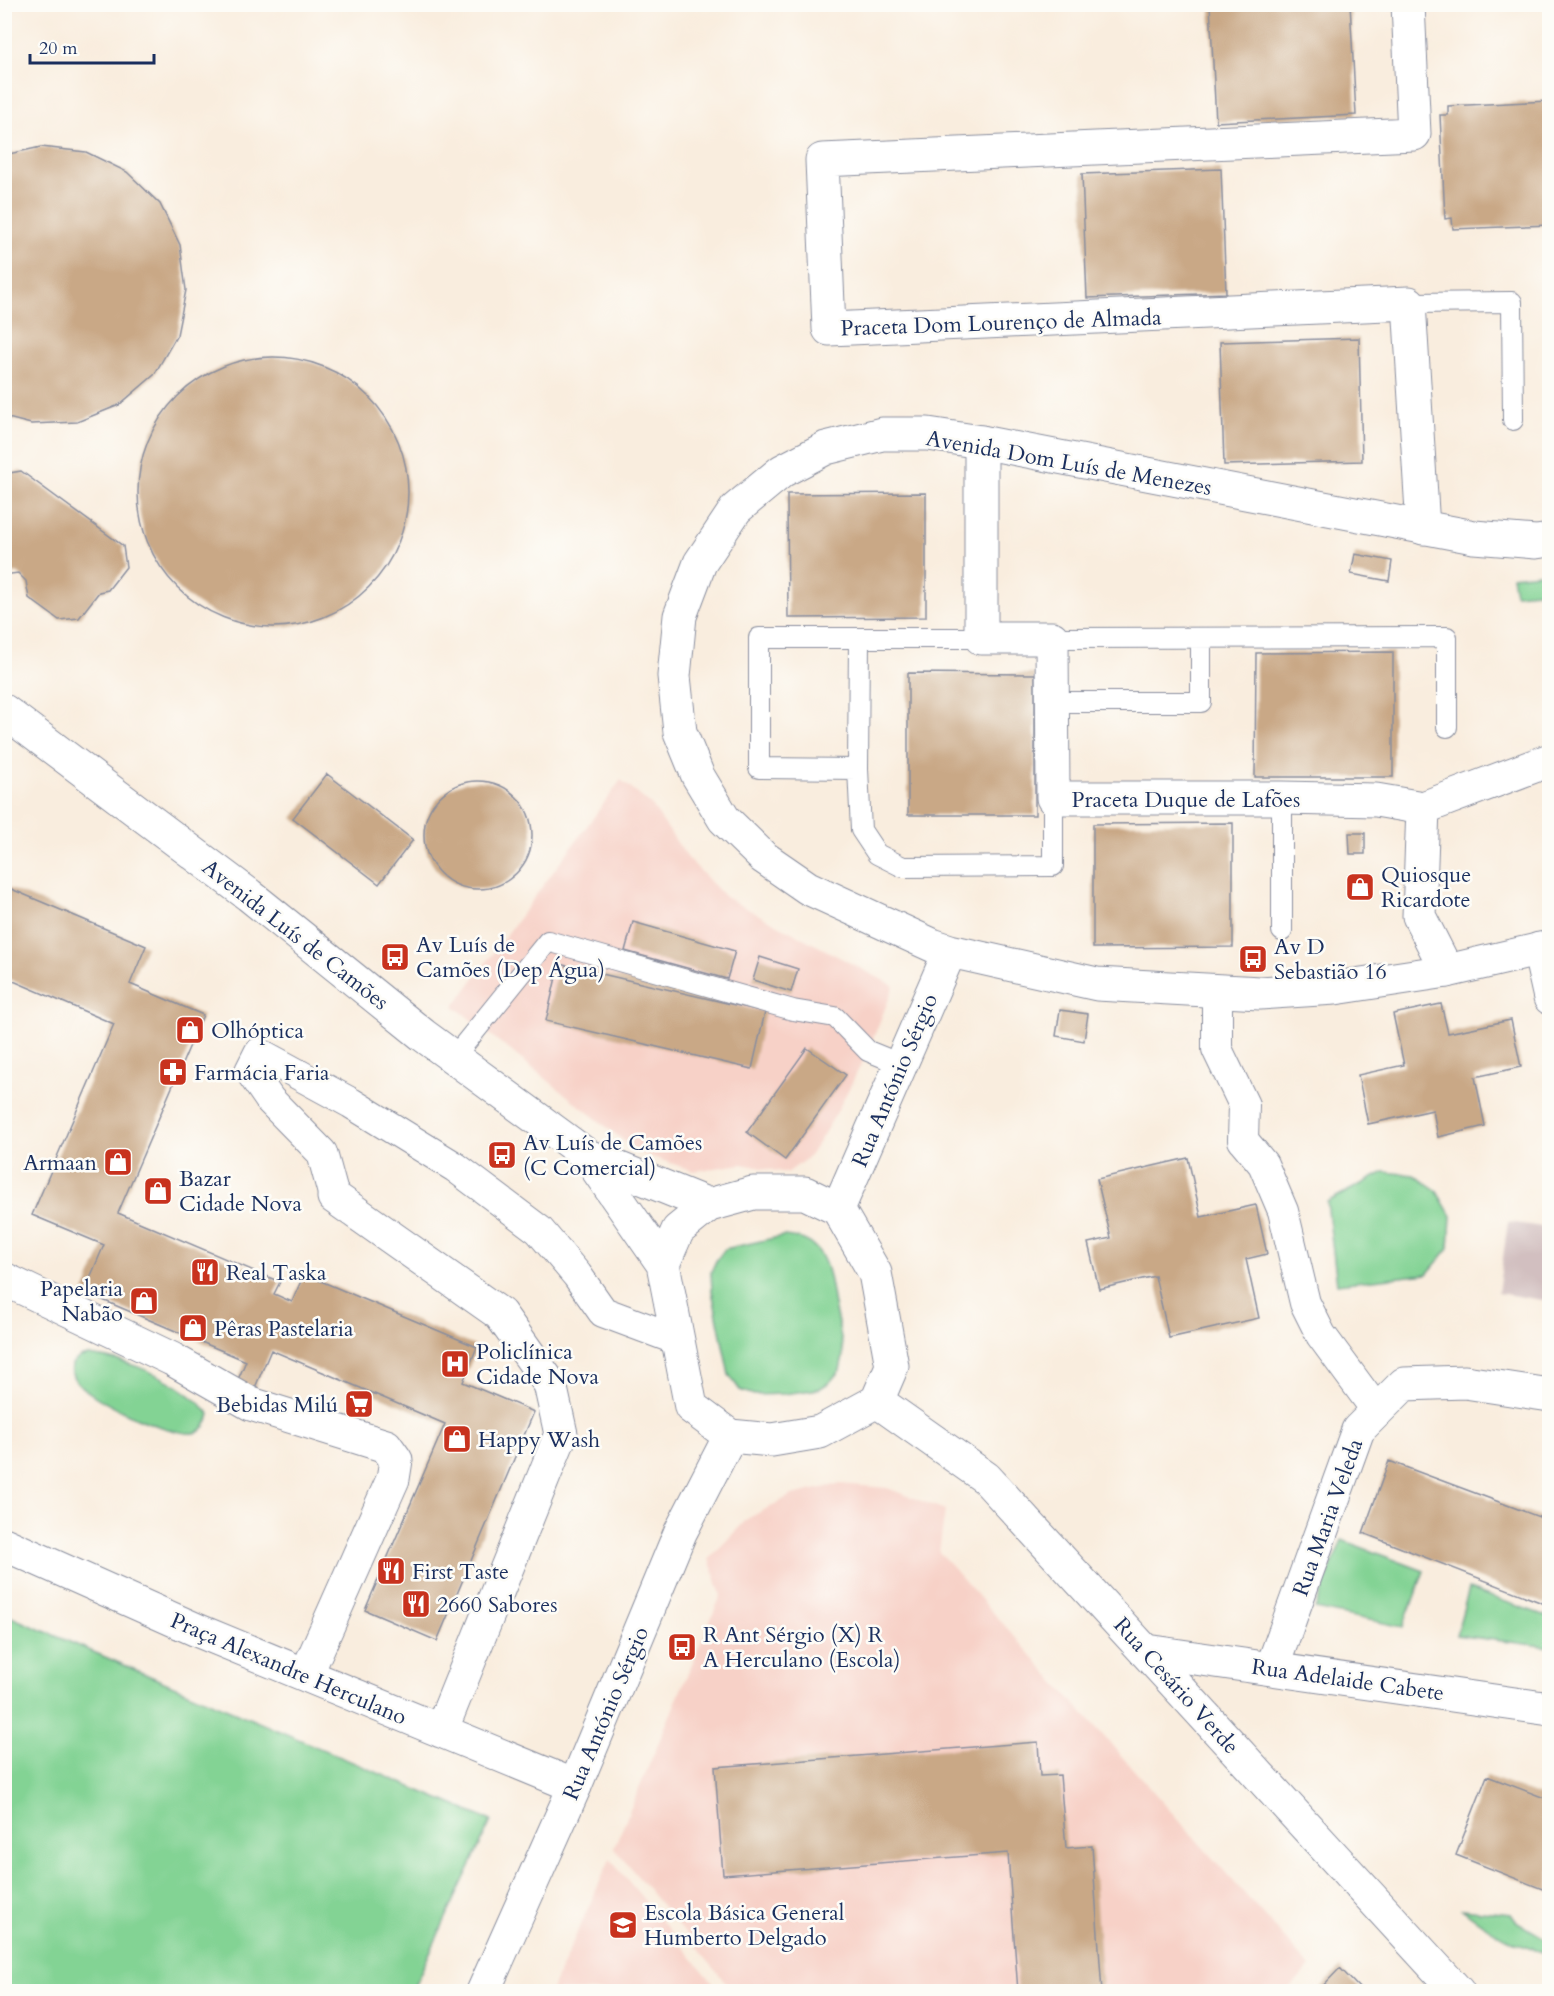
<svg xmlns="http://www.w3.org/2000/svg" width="1554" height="1996" font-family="Cardo,serif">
	<rect width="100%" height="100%" fill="#fdfcf7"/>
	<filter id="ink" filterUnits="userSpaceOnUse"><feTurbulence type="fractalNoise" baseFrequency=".0167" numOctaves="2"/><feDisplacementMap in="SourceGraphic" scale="12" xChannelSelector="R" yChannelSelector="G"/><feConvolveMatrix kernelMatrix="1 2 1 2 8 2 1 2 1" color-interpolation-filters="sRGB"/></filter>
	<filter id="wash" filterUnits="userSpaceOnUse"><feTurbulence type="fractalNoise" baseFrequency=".008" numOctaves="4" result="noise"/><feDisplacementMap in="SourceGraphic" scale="24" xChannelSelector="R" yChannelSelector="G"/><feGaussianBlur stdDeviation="1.35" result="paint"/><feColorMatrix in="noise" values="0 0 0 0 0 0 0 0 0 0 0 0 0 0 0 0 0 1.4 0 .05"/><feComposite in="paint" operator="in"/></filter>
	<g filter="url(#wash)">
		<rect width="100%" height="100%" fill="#f9edde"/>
		<path fill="#f7d1c7" d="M 621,780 L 652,806 L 687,857 L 725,897 L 894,986 L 868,1051 L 837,1112 L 810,1156 L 787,1173 L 742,1164 L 694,1171 L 638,1152 L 454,1006 Z
			M 840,1484 L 887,1488 L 945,1510 L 939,1552 L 1310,1967 L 1287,1992 L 733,1991 L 614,1848 L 721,1595 L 709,1559 L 747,1519 L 792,1495 Z
			M 610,1859 L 720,1991 L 551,1991 Z"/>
		<path fill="#d2bfc0" d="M 1508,1222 L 1549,1228 L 1549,1301 L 1498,1293 Z"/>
		<path fill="#83d394" stroke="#4f8179" stroke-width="1.5" d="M 1549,572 L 1549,591 L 1515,594 L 1512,576 Z
			M 1384,1172 L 1414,1175 L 1436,1190 L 1451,1216 L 1449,1248 L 1427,1274 L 1337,1284 L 1327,1202 Z
			M 783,1236 C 829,1237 828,1274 835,1310 C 838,1324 843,1341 843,1356 L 840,1370 L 830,1382 L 819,1389 L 784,1394 L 754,1395 L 740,1390 L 729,1375 L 712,1291 L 711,1272 L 716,1261 L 725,1249 Z
			M 88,1355 C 132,1360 180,1380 210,1414 C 208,1423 204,1432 193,1433 C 170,1436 76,1396 72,1373 C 71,1370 72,1367 72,1364 L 80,1357 Z
			M 1342,1540 L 1424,1571 L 1403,1627 L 1315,1609 Z
			M 1469,1589 L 1546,1616 L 1549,1609 L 1549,1647 L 1456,1635 Z
			M 4,1614 L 491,1821 L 412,1991 L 5,1991 Z
			M 1462,1909 L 1511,1914 L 1516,1921 L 1546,1939 L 1549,1942 L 1549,1953 C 1517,1948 1487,1929 1462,1909 Z"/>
		<g id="blocks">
			<path fill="#c9a886" d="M 1210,4 L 1350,4 L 1356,115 L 1216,122 Z
				M 1550,101 L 1550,225 L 1453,229 L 1452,218 L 1445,219 L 1440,115 L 1448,115 L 1448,106 Z
				M 41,147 L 86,152 L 127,172 L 160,204 L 180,245 L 186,290 L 177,335 L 154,375 L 119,405 L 77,422 L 31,424 L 4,417 L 4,155 Z
				M 1221,169 L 1226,293 L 1087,298 L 1082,174 Z
				M 1359,338 L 1362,461 L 1224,465 L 1220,342 Z
				M138 492a135 135 0 1 1 270 0a135 135 0 1 1-270 0Z
				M 21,471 L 123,546 L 126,567 L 108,590 L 99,592 L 79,618 L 59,620 L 29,598 L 26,581 L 18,573 L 4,575 L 4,474 Z
				M 926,493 L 926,617 L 788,618 L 787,494 Z
				M 1355,554 L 1392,561 L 1389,581 L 1351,574 Z
				M 1393,652 L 1393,777 L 1255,777 L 1256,653 Z
				M 908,673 L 1035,674 L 1035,815 L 908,815 Z
				M 327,774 L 413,840 L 379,884 L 293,818 Z
				M424 835a54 54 0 1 1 108 0a54 54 0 1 1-108 0Z
				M 1233,823 L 1233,947 L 1093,948 L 1093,824 Z
				M 1349,833 L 1365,833 L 1365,854 L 1350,854 Z
				M 4,886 L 146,946 L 130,984 L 203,1015 L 118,1213 L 280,1282 L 274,1294 L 292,1302 L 304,1274 L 477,1347 L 463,1382 L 534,1412 L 437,1641 L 365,1610 L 445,1424 L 271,1350 L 254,1390 L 237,1382 L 246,1361 L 84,1292 L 104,1245 L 32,1215 L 114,1024 L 4,977 Z
				M 633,922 L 735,951 L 727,979 L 625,951 Z
				M 760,957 L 798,969 L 791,992 L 753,980 Z
				M 559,964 L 765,1012 L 752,1069 L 546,1021 Z
				M 1441,1004 L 1448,1033 L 1511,1020 L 1521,1067 L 1475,1077 L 1485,1126 L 1438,1137 L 1433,1110 L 1368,1124 L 1358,1075 L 1404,1065 L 1393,1014 Z
				M 1060,1010 L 1088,1014 L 1084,1041 L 1056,1036 Z
				M 807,1048 L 846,1075 L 785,1160 L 747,1132 Z
				M 1188,1158 L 1201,1217 L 1256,1205 L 1267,1254 L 1246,1259 L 1259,1318 L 1169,1338 L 1155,1276 L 1099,1289 L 1088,1243 L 1111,1238 L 1097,1179 Z
				M 1389,1461 L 1550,1521 L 1550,1595 L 1545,1604 L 1363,1533 Z
				M 1038,1742 L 1040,1776 L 1060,1775 L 1066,1848 L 1092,1846 L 1102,1992 L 1018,1992 L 1008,1853 L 723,1875 L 715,1767 Z
				M 1487,1776 L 1550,1800 L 1550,1892 L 1456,1855 Z
				M 1340,1968 L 1363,1992 L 1317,1992 Z"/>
		</g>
	</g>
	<g filter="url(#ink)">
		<use href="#blocks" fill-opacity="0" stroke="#8a8e9e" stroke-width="1.5"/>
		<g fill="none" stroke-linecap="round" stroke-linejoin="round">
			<g stroke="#8a8e9e" stroke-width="22">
				<path id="service" d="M 1409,303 L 1512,302 L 1513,420
					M 759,638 L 859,638 L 858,769 L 759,768 Z
					M 859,638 L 981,638
					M 1052,638 L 1447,637 L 1447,727
					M 1053,702 L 1201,702 L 1201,638
					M 858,769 L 861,830 L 877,854 L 903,867 L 1053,866 L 1053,798
					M 1282,798 L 1282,931
					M 454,1057 L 548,941 L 793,1010 L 835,1017 L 868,1051 L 900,1064"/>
			</g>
			<g stroke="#8a8e9e" stroke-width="32">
				<path id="pedestrian" d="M 1217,991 L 1217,1049 L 1244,1105 L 1243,1140 L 1263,1164 L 1283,1211 L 1305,1303 L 1321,1335 L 1377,1411
					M 334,1197 L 322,1153 L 270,1100 L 250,1071 L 259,1053 L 351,1103 L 455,1167 L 539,1230 L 577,1275 L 603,1312 L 678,1340"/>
			</g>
			<g stroke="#8a8e9e" stroke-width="35">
				<path id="minor" d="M 1408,4 L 1414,134 L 822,160 L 829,329 L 1409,303 L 1423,528
					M 981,442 L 981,638 L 1052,638 L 1053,798 L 1282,798 L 1376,800 L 1423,808
					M 1539,949 L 1550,998
					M 1447,971 L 1419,916 L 1423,808 L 1550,760
					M 334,1197 L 500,1314 L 550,1384 L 561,1434 L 441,1731
					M 4,1279 L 172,1359 L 251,1404 L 386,1446 L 396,1460 L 393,1479 L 306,1675
					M 4,1544 L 199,1631 L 575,1786
					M 1146,1651 L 1550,1709
					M 1272,1668 L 1358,1430 L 1404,1384 L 1465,1382 L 1550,1395"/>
			</g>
			<g stroke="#8a8e9e" stroke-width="35">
				<path id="tertiary" d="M 1550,540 L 1536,542 L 1474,537 L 981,442 L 928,434 L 882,434 L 826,448 L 782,471 L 736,509 L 700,563 L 680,616 L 674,676 L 680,732 L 698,776 L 724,819 L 763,857 L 808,888 L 932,945 L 950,951 L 1097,984 L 1260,993 L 1335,988 L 1447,971 L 1550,947
					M 4,711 L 249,895 L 423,1035 L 588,1156 L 709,1205
					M 588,1156 L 663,1264 L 691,1407 L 730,1436 L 772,1440 L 820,1432 L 877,1401 L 892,1366 L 875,1273 L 838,1209 L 805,1193 L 753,1193 L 709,1205 L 678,1230 L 663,1264
					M 838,1209 L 950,951
					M 877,1401 L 986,1478 L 1458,1992
					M 483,1992 L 575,1786 L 680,1533 L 730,1436"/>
			</g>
			<use href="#service" stroke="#fff" stroke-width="20"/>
			<use href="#pedestrian" stroke="#fff" stroke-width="30"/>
			<use href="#minor" stroke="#fff" stroke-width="33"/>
			<use href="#tertiary" stroke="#fff" stroke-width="33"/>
		</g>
	</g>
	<defs>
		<g id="shop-square" transform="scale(1.5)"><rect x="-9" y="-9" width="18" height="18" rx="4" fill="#c8321e" stroke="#fdfcf7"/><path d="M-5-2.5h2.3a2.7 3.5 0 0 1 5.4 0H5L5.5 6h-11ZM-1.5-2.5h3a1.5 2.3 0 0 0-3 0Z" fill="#fff"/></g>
		<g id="bus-square" transform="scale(1.5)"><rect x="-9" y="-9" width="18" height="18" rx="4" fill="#c8321e" stroke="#fdfcf7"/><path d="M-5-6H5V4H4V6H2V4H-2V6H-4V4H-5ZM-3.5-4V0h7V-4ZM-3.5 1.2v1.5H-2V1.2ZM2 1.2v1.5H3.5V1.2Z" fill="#fff"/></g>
		<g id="pharmacy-square" transform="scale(1.5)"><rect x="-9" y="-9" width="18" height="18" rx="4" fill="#c8321e" stroke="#fdfcf7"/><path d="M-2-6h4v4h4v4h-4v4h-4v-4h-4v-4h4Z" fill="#fff"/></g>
		<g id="restaurant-square" transform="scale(1.5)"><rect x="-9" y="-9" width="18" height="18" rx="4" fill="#c8321e" stroke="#fdfcf7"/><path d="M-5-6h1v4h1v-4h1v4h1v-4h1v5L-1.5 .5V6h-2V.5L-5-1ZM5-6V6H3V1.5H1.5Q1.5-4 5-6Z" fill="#fff"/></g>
		<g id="hospital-square" transform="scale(1.5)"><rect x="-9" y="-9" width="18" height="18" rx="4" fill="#c8321e" stroke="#fdfcf7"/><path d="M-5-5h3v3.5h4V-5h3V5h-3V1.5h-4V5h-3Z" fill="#fff"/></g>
		<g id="supermarket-square" transform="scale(1.5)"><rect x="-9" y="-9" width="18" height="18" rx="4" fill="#c8321e" stroke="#fdfcf7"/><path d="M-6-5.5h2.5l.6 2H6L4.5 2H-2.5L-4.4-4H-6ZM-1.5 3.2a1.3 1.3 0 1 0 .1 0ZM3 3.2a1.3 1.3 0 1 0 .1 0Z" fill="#fff"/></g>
		<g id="school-square" transform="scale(1.5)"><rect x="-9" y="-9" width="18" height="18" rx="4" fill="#c8321e" stroke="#fdfcf7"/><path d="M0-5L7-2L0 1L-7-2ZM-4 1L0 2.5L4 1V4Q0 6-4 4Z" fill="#fff"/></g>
	</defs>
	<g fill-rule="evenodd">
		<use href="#shop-square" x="1360" y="887"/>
		<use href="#bus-square" x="395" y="957"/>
		<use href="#bus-square" x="1253" y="959"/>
		<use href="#shop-square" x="190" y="1030"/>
		<use href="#pharmacy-square" x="173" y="1072"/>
		<use href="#bus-square" x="502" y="1155"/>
		<use href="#shop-square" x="118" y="1162"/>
		<use href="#shop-square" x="158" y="1191"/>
		<use href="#restaurant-square" x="205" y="1272"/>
		<use href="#shop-square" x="144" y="1301"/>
		<use href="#shop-square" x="193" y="1328"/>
		<use href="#hospital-square" x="455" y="1364"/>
		<use href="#supermarket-square" x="359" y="1404"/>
		<use href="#shop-square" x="457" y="1439"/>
		<use href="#restaurant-square" x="391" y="1571"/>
		<use href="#restaurant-square" x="416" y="1604"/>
		<use href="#bus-square" x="682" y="1647"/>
		<use href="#school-square" x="623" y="1925"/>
	</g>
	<g text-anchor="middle" stroke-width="5" stroke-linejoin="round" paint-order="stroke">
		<g font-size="22" fill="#1b2f5e" stroke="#fdfcf7">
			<text transform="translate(1001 322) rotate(-2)" y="8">Praceta Dom Lourenço de Almada</text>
			<text transform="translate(1069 462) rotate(10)" y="8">Avenida Dom Luís de Menezes</text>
			<text x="1186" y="807">Praceta Duque de Lafões</text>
			<text transform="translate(296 934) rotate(38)" y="8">Avenida Luís de Camões</text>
			<text transform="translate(894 1080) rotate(-67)" y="8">Rua António Sérgio</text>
			<text transform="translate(1327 1517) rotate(-70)" y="8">Rua Maria Veleda</text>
			<text transform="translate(289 1668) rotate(23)" y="8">Praça Alexandre Herculano</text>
			<text transform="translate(1348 1679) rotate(8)" y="8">Rua Adelaide Cabete</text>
			<text transform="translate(1177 1685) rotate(48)" y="8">Rua Cesário Verde</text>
			<text transform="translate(605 1713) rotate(-67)" y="8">Rua António Sérgio</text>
		</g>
		<g font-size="22" fill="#1b2f5e" stroke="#fdfcf7" text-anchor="start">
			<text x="1381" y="882">Quiosque<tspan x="1381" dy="25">Ricardote</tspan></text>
			<text x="416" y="952">Av Luís de<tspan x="416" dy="25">Camões (Dep Água)</tspan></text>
			<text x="1274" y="954">Av D<tspan x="1274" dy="25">Sebastião 16</tspan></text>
			<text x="211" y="1038">Olhóptica</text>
			<text x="194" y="1080">Farmácia Faria</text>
			<text x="523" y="1150">Av Luís de Camões<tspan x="523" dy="25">(C Comercial)</tspan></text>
			<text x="97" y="1170" text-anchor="end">Armaan</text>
			<text x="179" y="1186">Bazar<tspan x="179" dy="25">Cidade Nova</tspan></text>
			<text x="226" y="1280">Real Taska</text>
			<text x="123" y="1296" text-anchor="end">Papelaria<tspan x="123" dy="25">Nabão</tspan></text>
			<text x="214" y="1336">Pêras Pastelaria</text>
			<text x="476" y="1359">Policlínica<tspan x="476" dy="25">Cidade Nova</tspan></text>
			<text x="338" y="1412" text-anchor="end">Bebidas Milú</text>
			<text x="478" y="1447">Happy Wash</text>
			<text x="412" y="1579">First Taste</text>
			<text x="437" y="1612">2660 Sabores</text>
			<text x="703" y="1642">R Ant Sérgio (X) R<tspan x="703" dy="25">A Herculano (Escola)</tspan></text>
			<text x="644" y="1920">Escola Básica General<tspan x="644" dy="25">Humberto Delgado</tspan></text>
		</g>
	</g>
	<rect width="1554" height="1996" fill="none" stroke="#fdfcf7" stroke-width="24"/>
	<path d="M30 54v9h124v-9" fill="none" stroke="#1b2f5e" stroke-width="3"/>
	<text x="39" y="54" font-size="18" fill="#1b2f5e" stroke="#fdfcf7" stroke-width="4.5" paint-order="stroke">20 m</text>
</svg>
